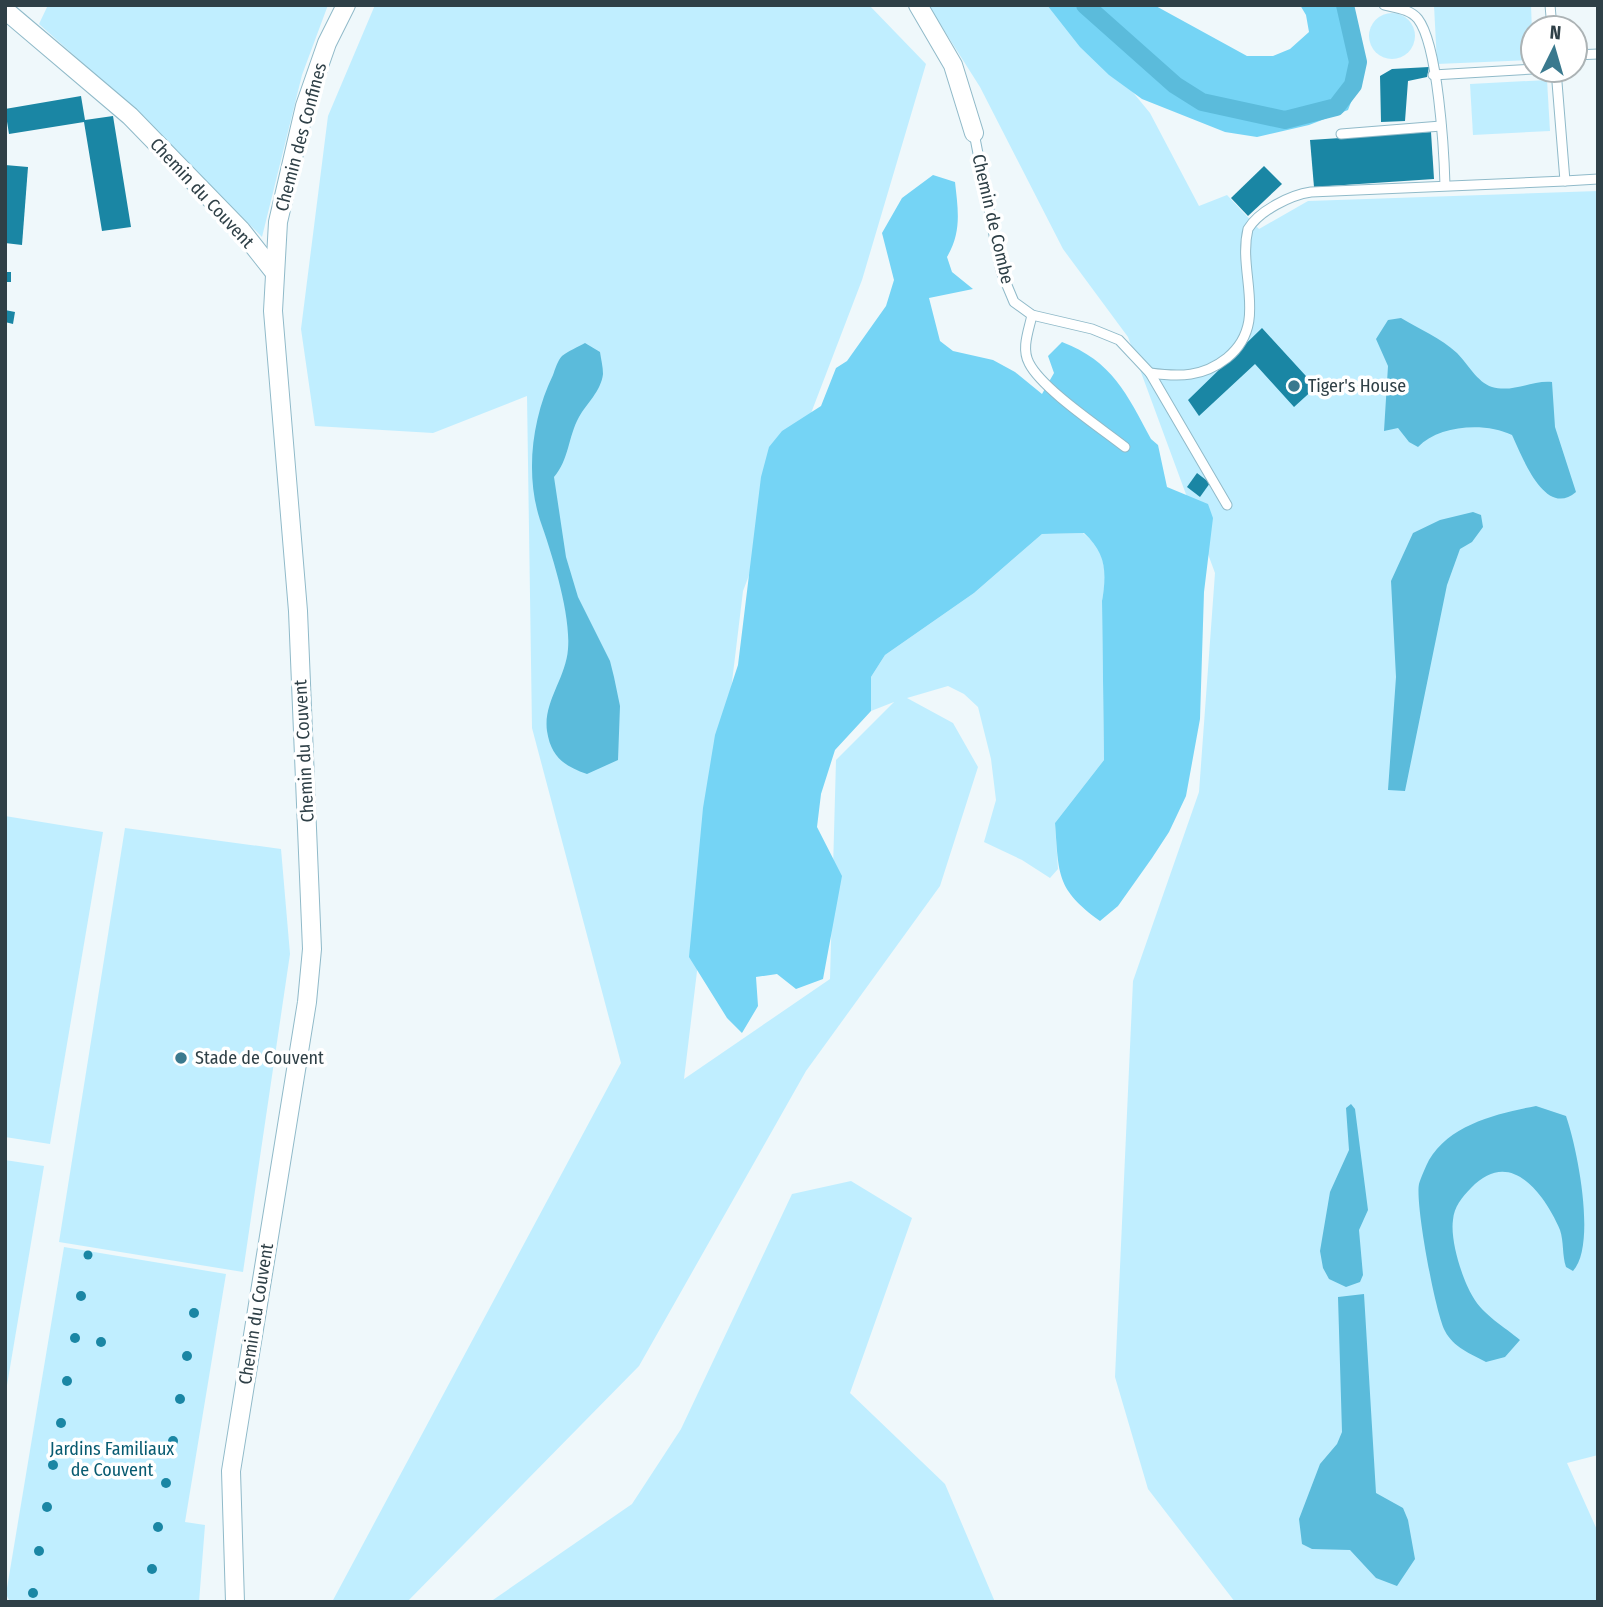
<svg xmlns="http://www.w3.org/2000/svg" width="1603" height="1607" font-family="'Fira Sans Condensed',sans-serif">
<rect width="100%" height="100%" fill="#eff8fb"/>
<g fill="#c0eeff">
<path d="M 48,5 L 328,5 L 302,75 L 262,237 L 125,101 L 39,24 Z"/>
<path d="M 375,5 L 869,5 L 926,64 L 862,280 L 743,591 L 684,1079 L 830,979 L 836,760 L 894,702 L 871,711 L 871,677 L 885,655 L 974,593 L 1042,534 L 1083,533 L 1099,547 L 1106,575 L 1102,601 L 1104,760 L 1055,823 L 1058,869 L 1050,878 L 1022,860 L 984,842 L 996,800 L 991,759 L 978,707 L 964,694 L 948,686 L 907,698 L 953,723 L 978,767 L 940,886 L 806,1071 L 639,1366 L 407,1602 L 332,1602 L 621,1063 L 532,728 L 527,396 L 433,433 L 315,426 L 301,329 L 328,116 Z"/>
<path d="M 928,5 L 1061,5 L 1150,113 L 1199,206 L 1227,195 L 1259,229 L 1308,201 L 1598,191 L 1598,1455 L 1567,1463 L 1598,1532 L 1598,1602 L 1235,1602 L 1148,1489 L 1115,1377 L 1133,981 L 1199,792 L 1215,573 L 1128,337 L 1063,249 L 980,87 Z"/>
<path d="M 1434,5 L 1531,5 L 1533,60 L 1437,64 Z"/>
<circle cx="1392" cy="36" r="23"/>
<path d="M 1547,80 L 1550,131 L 1473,135 L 1470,84 Z"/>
<path d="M 5,816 L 103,832 L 50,1144 L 5,1137 Z"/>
<path d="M 125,828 L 281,849 L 290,954 L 243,1272 L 59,1242 Z"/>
<path d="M 5,1160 L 44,1166 L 5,1397 Z"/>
<path d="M 851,1181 L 912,1218 L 850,1393 L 945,1484 L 995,1602 L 490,1602 L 632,1504 L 681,1429 L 792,1194 Z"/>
<path d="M 64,1247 L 226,1274 L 185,1522 L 205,1525 L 199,1602 L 10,1602 L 6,1594 Z"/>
</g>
<g fill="#75d4f5">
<path d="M 1047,5 L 1154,5 L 1247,56 L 1273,56 L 1290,49 L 1309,32 L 1306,15 L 1300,5 L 1343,5 L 1363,71 L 1348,110 L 1309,125 L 1257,137 L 1225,132 L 1142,99 L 1109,75 L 1080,47 Z"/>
<path d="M 933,175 L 955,182 C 958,210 962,231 947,257 L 952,272 L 973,289 L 929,298 L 940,341 L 953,351 L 993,360 L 1015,372 L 1042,394 L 1054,373 L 1048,356 L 1062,342 C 1112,361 1127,394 1151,439 L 1158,445 L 1167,487 L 1208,504 L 1213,518 L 1204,592 L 1200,719 L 1186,796 L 1169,832 L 1152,858 L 1118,906 L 1100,921 C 1056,889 1059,875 1055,823 L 1104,760 L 1102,601 C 1107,572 1106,553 1084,533 L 1042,534 L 974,593 L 885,655 L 871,677 L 871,711 L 835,750 L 821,794 L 817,827 L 842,876 L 823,979 L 796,989 L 777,974 L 756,977 L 758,1006 L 742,1033 L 727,1018 L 689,957 L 703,808 L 715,735 L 738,665 L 761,477 L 769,447 L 782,431 L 821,406 L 836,368 L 847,361 L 886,306 L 894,280 L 882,233 L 902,198 Z"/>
</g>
<g fill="#5bbbdb">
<path d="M 1401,318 C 1419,329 1441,338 1457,353 C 1468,364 1477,382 1492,387 C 1513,393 1532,380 1552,382 L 1555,427 L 1576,492 C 1545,519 1522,456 1512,435 C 1485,422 1439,425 1418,447 L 1409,442 L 1398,428 L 1384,431 L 1388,366 L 1376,339 L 1388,320 Z"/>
<path d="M 585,343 L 600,352 C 601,359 603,367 603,374 C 601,391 587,403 579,417 C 568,437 569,460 554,477 L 566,557 L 578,597 L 610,661 L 614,677 L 620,706 L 618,760 L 587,774 C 564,766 551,757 547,731 C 543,702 566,678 568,649 C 571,614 552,554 540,520 C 525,474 532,418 553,375 C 555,369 558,360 562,356 C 568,351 578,347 585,343 Z"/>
<path d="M 1473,512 L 1481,515 L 1483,527 L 1472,542 L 1460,549 L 1447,585 L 1405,791 L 1388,790 L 1396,677 L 1391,581 L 1413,533 L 1440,520 Z"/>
<path d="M 1351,1104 L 1355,1109 L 1368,1210 L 1359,1230 L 1363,1275 L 1360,1282 L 1346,1287 L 1329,1279 L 1323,1268 L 1320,1251 L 1330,1192 L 1349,1150 L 1346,1108 Z"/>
<path d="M 1536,1106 L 1566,1116 C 1577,1147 1597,1245 1573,1271 L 1566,1267 C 1562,1255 1564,1242 1560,1230 C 1556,1220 1548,1206 1542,1198 C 1521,1170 1497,1161 1471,1188 C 1462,1197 1454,1207 1453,1220 C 1450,1240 1462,1279 1473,1297 C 1483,1315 1505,1327 1520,1340 L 1505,1357 L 1486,1362 C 1471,1354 1453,1347 1445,1331 C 1435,1312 1415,1203 1419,1184 C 1421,1177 1426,1166 1429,1160 C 1450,1124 1499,1113 1536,1106 Z"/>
<path d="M 1364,1294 L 1376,1493 L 1403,1508 L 1408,1520 L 1415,1559 L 1397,1586 L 1376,1578 L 1350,1550 L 1312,1549 L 1302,1544 L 1299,1519 L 1320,1464 L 1337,1444 L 1342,1432 L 1338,1297 Z"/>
</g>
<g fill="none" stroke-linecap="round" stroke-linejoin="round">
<path stroke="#5bbbdb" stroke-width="18" d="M 1085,5 L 1175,85 L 1202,102 L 1285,120 L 1336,107 L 1353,85 L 1358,62 L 1345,5"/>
</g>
<g fill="#1a86a4">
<path d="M 1429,67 L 1427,77 L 1408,81 L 1405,121 L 1381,122 L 1380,76 L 1392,69 Z"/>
<path d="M 81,96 L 85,120 L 113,116 L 131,227 L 102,231 L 84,122 L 9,134 L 5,109 Z"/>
<path d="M 1431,132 L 1434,179 L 1314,187 L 1310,140 Z"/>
<path d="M 5,165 L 28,167 L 22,245 L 5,243 Z"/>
<path d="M 1264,166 L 1282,184 L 1248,216 L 1231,198 Z"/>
<rect x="5" y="272" width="6" height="10"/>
<path d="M 5,310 L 15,312 L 13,324 L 5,322 Z"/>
<path d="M 1262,328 L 1316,387 L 1294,407 L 1255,364 L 1199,416 L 1188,400 Z"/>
<path d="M 1197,473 L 1210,483 L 1200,497 L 1187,487 Z"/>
<circle cx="88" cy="1255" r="4.5"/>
<circle cx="81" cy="1296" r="5"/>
<circle cx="194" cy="1313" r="5"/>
<circle cx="75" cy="1338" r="5"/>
<circle cx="101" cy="1342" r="5"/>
<circle cx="187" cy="1356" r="5"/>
<circle cx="67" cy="1381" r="5"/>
<circle cx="180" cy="1399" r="5"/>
<circle cx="61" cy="1423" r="5"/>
<circle cx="173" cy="1441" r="5"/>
<circle cx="53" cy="1465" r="5"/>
<circle cx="166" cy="1483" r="5"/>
<circle cx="47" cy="1507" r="5"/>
<circle cx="158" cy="1527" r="5"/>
<circle cx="39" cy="1551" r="5"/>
<circle cx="152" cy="1569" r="5"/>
<circle cx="33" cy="1593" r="5"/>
</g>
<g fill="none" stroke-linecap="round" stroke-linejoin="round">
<g stroke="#90bac9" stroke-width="11">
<g id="lane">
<path d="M 1384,5 C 1396,8 1410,9 1418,19 C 1438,45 1444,150 1445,185"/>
<path d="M 1550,5 L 1552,28"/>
<path d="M 1575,55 L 1598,54"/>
<path d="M 1433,75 L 1533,69"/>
<path d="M 974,133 L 1001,271 L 1014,302 L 1032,315 L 1092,329 L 1119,340 L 1150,373 L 1227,505"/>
<path d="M 1341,134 L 1441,126"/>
<path d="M 1565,181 L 1598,179"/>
<path d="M 1032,315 C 1029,330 1021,348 1029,363 C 1042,389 1101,428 1125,447"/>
<path d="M 1150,373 C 1180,377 1203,377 1227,358 C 1270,323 1237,274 1248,229 C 1259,211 1290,195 1311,192 L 1565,181 L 1556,70"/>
</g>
</g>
<g stroke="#90bac9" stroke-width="20">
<g id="street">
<path d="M 918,5 L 953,65 L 974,133"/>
<path d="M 5,10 L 130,116 L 241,230 L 275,273"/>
<path d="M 235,1602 L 231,1471 L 307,1002 L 312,949 L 298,611 L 273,311 L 278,222 L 305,106 L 327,43 L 346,5"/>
</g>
</g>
<use href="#lane" stroke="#fff" stroke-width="9"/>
<use href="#street" stroke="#fff" stroke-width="18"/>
</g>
<g fill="#3a798e" stroke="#fff" stroke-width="2.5">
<circle cx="1294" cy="386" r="7"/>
<circle cx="181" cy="1058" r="7"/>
</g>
<g text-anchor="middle" stroke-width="7" stroke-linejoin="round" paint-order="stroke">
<g font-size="18" fill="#2f4047" stroke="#fff">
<text transform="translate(301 137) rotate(-75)" y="6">Chemin des Confines</text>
<text transform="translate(202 193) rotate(47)" y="6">Chemin du Couvent</text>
<text transform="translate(993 219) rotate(77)" y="6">Chemin de Combe</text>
<text transform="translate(304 751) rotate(-93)" y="6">Chemin du Couvent</text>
<text transform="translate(256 1314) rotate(-81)" y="6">Chemin du Couvent</text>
</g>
<g font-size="18" fill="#2f4047" stroke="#fff" text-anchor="start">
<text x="1308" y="392">Tiger's House</text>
<text x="195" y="1064">Stade de Couvent</text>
</g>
<g font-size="18" fill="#085b71" stroke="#fff">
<text x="112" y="1455">Jardins Familiaux<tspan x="112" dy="21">de Couvent</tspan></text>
</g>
</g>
<rect width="1603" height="1607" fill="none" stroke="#2f4047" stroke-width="14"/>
<g transform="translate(1554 49) rotate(5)"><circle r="33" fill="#ffffff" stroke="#acb3b5" stroke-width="2"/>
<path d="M0-5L12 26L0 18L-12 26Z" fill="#3a798e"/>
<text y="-10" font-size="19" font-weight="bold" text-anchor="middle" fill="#2f4047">N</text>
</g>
</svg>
